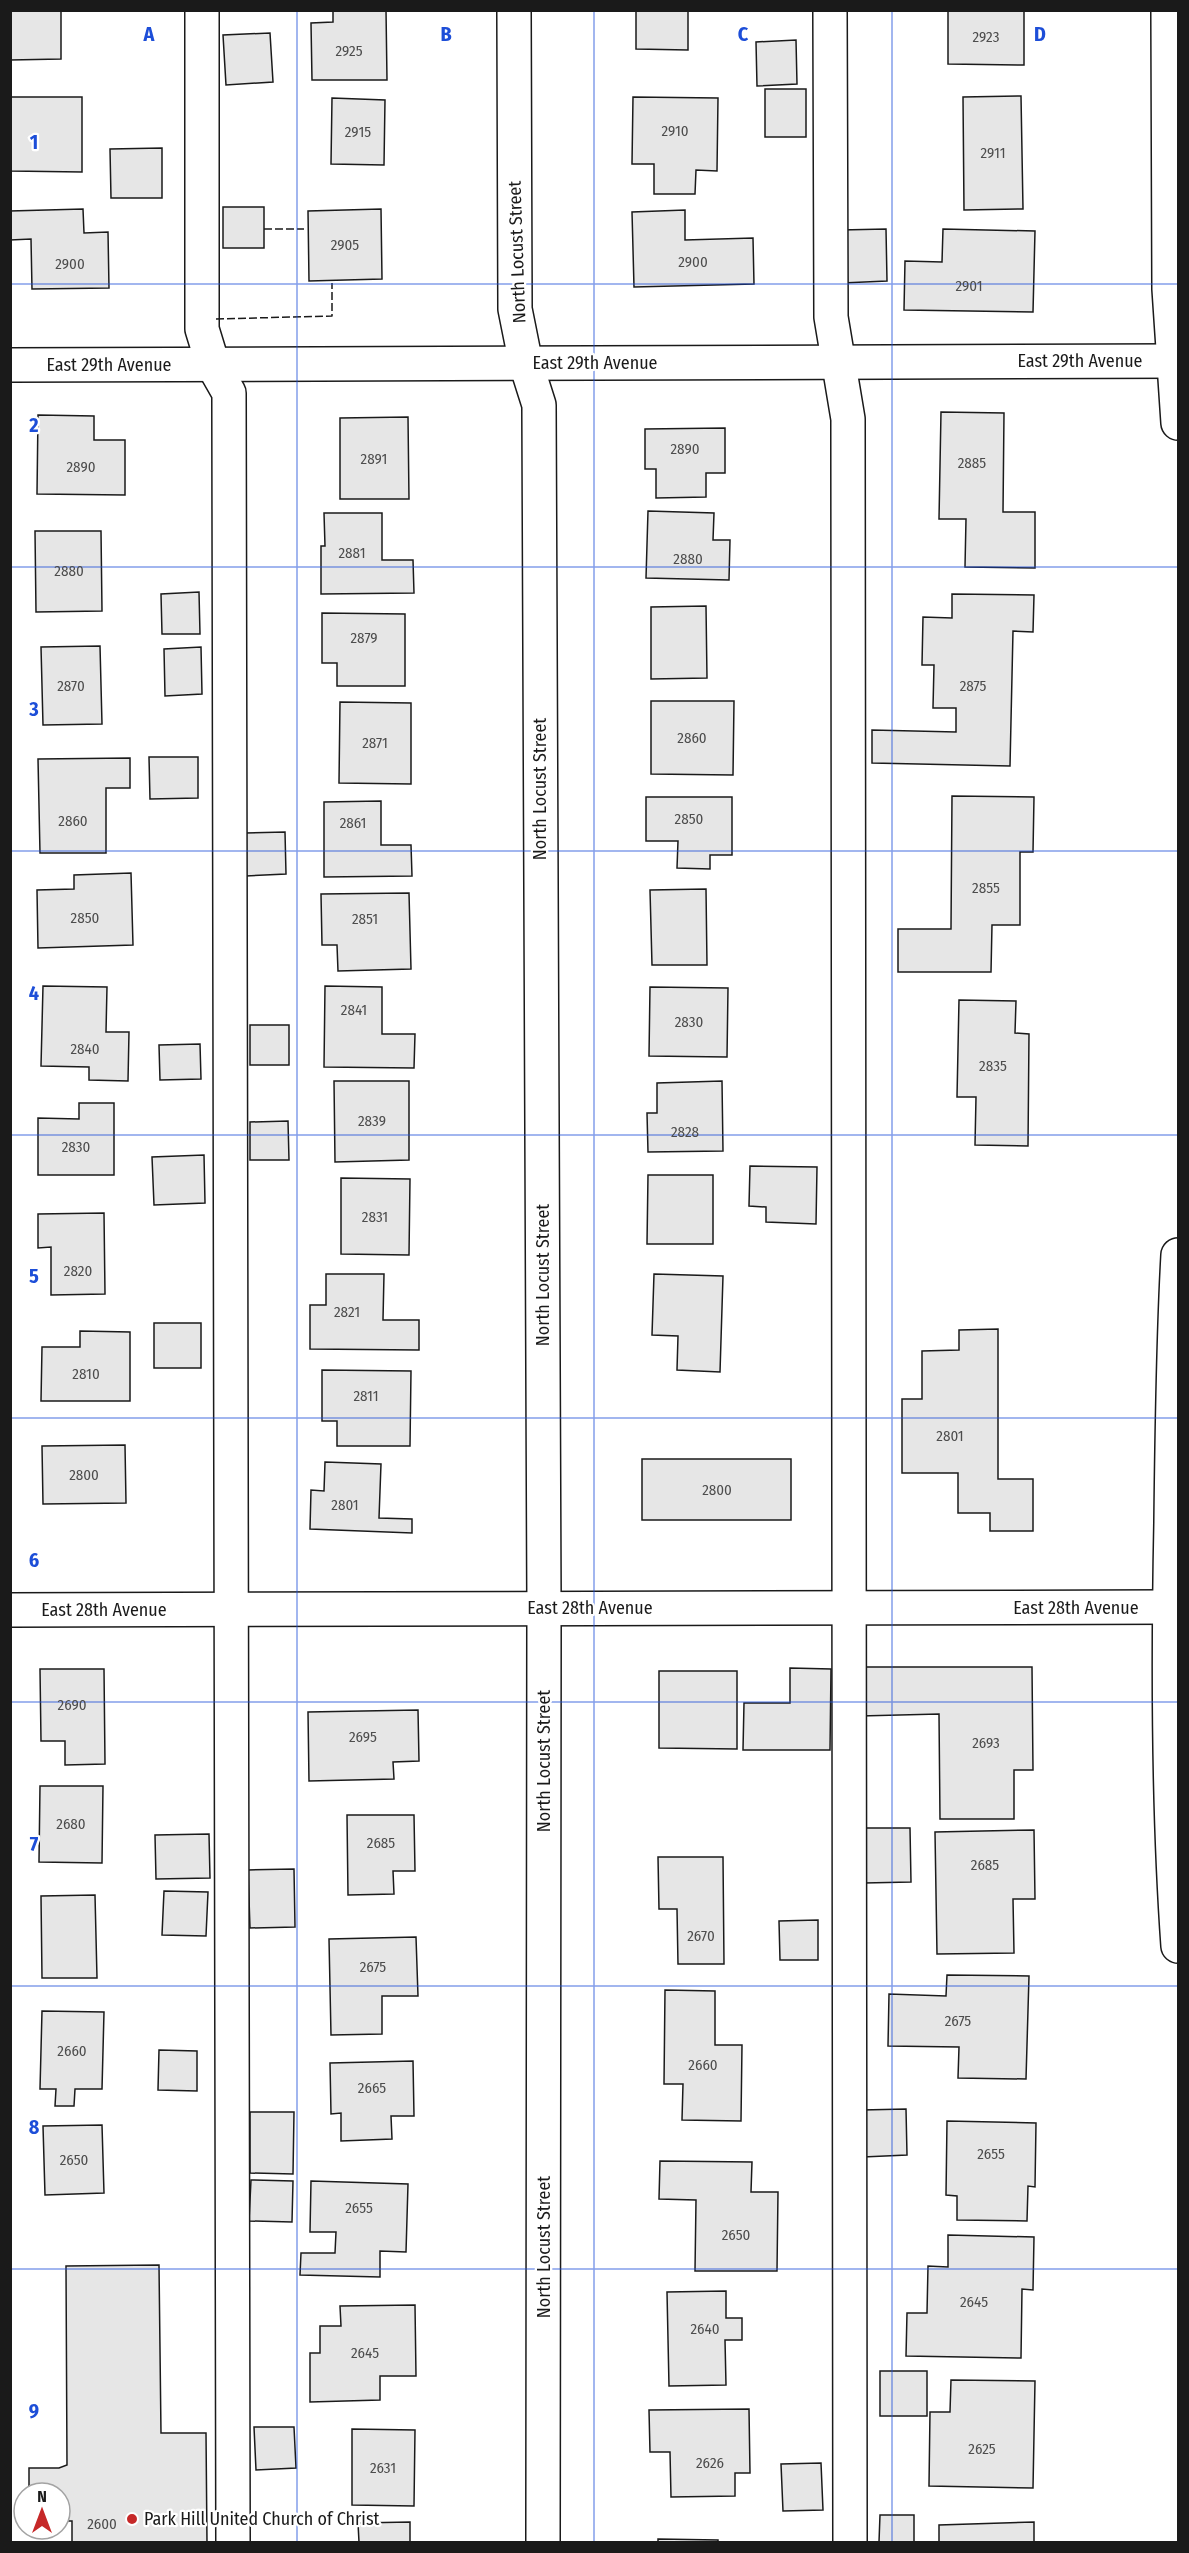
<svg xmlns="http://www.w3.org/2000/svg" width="1189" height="2553" font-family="'Fira Sans Condensed',sans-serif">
<rect width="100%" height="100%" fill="#fff"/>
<g fill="#e6e6e6" stroke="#1a1a1a" stroke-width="1.5">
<path d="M 10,10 L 61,10 L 61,59 L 10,60 Z"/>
<path d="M 333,10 L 386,10 L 387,80 L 312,80 L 311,23 L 333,22 Z"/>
<path d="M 636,10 L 688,10 L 688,50 L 636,49 Z"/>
<path d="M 948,10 L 1024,10 L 1024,65 L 948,64 Z"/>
<path d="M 270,33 L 273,82 L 226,85 L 223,35 Z"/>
<path d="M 796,40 L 797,84 L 757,86 L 756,42 Z"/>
<rect x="765" y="89" width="41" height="48"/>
<path d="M 1021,96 L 1023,209 L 964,210 L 963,97 Z"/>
<path d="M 10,97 L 82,97 L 82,172 L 10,171 Z"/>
<path d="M 633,97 L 718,98 L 717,171 L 696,170 L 695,194 L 654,194 L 654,164 L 632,164 Z"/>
<path d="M 332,98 L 385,100 L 384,165 L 331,164 Z"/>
<path d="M 162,148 L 162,198 L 111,198 L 110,149 Z"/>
<rect x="223" y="207" width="41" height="41"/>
<path d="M 83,209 L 84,233 L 108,232 L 109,288 L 32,289 L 31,239 L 10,240 L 10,211 Z"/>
<path d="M 381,209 L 382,279 L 309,281 L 308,211 Z"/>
<path d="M 685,210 L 685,240 L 753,238 L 754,284 L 634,287 L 632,212 Z"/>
<path d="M 886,229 L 887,281 L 842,283 L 841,230 Z"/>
<path d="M 943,229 L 1035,231 L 1033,312 L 904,310 L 905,261 L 942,262 Z"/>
<path d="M 941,412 L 1004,413 L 1003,512 L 1035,512 L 1035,568 L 965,567 L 966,519 L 939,519 Z"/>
<path d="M 38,415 L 94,416 L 94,440 L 125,440 L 125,495 L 37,494 Z"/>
<path d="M 408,417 L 409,499 L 340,499 L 340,418 Z"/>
<path d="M 725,428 L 725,473 L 706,473 L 706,497 L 656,498 L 656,469 L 645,469 L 645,429 Z"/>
<path d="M 648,511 L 714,513 L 713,540 L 730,540 L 729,580 L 646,578 Z"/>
<path d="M 324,513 L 382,513 L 382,560 L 413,560 L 414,593 L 321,594 L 321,546 L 325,546 Z"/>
<path d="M 35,531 L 101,531 L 102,611 L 36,612 Z"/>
<path d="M 199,592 L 200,634 L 162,634 L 161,594 Z"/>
<path d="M 952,594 L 1034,595 L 1033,632 L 1013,631 L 1010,766 L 872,763 L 872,730 L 956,732 L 956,708 L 933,708 L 934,665 L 922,665 L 923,617 L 952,618 Z"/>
<path d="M 706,606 L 707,678 L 651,679 L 651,607 Z"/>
<path d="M 322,613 L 405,614 L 405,686 L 337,686 L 337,663 L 322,663 Z"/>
<path d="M 100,646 L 102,724 L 43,725 L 41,647 Z"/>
<path d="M 201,647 L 202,694 L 165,696 L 164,649 Z"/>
<path d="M 651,701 L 734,701 L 733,775 L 651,774 Z"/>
<path d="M 340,702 L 411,703 L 411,784 L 339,783 Z"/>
<path d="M 149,757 L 198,757 L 198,798 L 150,799 Z"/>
<path d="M 130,758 L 130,788 L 106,788 L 106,853 L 40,853 L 38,759 Z"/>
<path d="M 952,796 L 1034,797 L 1033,852 L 1020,852 L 1020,925 L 992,925 L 991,972 L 898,972 L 898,929 L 951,929 Z"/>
<path d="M 646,797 L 732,797 L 732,855 L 710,855 L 710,869 L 677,868 L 678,841 L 646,841 Z"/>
<path d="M 381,801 L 381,845 L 411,845 L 412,876 L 324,877 L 324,802 Z"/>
<path d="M 285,832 L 286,874 L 246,876 L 245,833 Z"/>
<path d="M 131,873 L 133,945 L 38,948 L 37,890 L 74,889 L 74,875 Z"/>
<path d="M 706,889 L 707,965 L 652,965 L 650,890 Z"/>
<path d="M 409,893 L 411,969 L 338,971 L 337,945 L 322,945 L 321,894 Z"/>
<path d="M 43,986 L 107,987 L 106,1032 L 129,1032 L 128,1081 L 89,1080 L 89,1067 L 41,1066 Z"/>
<path d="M 325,986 L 382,987 L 382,1034 L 415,1034 L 414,1068 L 324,1067 Z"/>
<path d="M 650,987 L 728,988 L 727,1057 L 649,1056 Z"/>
<path d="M 959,1000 L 1016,1001 L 1015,1033 L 1029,1034 L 1028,1146 L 975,1145 L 976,1097 L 957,1097 Z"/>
<rect x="250" y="1025" width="39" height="40"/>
<path d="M 200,1044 L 201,1079 L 160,1080 L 159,1045 Z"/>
<path d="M 334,1081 L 409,1081 L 409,1160 L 335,1162 Z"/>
<path d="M 722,1081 L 723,1151 L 648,1152 L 647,1113 L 657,1113 L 657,1083 Z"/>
<path d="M 79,1103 L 114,1103 L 114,1175 L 38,1175 L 38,1118 L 79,1119 Z"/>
<path d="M 288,1121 L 289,1160 L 250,1160 L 250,1122 Z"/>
<path d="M 204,1155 L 205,1203 L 154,1205 L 152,1157 Z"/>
<path d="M 750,1166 L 817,1167 L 816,1224 L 766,1222 L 766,1207 L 749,1206 Z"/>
<path d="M 648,1175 L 713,1175 L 713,1244 L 647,1244 Z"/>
<path d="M 341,1178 L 410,1179 L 409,1255 L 341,1254 Z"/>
<path d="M 104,1213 L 105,1294 L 51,1295 L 51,1247 L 38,1248 L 38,1214 Z"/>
<path d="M 326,1274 L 384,1274 L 383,1320 L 419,1320 L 419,1350 L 310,1349 L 310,1305 L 326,1305 Z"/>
<path d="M 654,1274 L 723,1276 L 720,1372 L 677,1370 L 678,1336 L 652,1335 Z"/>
<rect x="154" y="1323" width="47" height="45"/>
<path d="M 998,1329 L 998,1479 L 1033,1479 L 1033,1531 L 990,1531 L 990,1513 L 958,1513 L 958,1473 L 902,1473 L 902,1399 L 922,1399 L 922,1351 L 959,1350 L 959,1330 Z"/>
<path d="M 80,1331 L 130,1332 L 130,1401 L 41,1401 L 42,1347 L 80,1347 Z"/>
<path d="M 322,1370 L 411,1371 L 410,1446 L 337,1446 L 337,1421 L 322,1421 Z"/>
<path d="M 125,1445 L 126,1503 L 43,1504 L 42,1446 Z"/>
<rect x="642" y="1459" width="149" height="61"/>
<path d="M 325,1462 L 381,1464 L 379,1518 L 412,1519 L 412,1533 L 310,1529 L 311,1490 L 324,1491 Z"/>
<path d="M 860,1667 L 1032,1667 L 1033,1770 L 1014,1770 L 1014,1819 L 940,1819 L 939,1714 L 860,1716 Z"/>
<path d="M 790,1668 L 831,1669 L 830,1750 L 743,1750 L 744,1703 L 790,1703 Z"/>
<path d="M 40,1669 L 104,1669 L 105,1764 L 65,1765 L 65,1741 L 41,1741 Z"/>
<path d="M 659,1671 L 737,1671 L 737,1749 L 659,1748 Z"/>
<path d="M 418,1710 L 419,1761 L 393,1762 L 394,1779 L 309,1781 L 308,1712 Z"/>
<path d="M 40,1786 L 103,1786 L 102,1863 L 39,1862 Z"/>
<path d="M 347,1815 L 414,1815 L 415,1871 L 393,1871 L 394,1894 L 348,1895 Z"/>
<path d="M 862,1828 L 910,1828 L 911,1882 L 864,1883 Z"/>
<path d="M 1034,1830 L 1035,1899 L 1013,1899 L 1014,1953 L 937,1954 L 935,1832 Z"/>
<path d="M 209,1834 L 210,1878 L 156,1879 L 155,1835 Z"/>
<path d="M 658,1857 L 723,1857 L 724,1964 L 678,1964 L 677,1909 L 659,1909 Z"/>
<path d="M 294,1869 L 295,1927 L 250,1928 L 248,1870 Z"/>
<path d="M 164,1891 L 208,1892 L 206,1936 L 162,1935 Z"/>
<path d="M 95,1895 L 97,1978 L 42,1978 L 41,1896 Z"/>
<path d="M 818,1920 L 818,1960 L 780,1960 L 779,1921 Z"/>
<path d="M 416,1937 L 418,1996 L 382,1996 L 382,2034 L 331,2035 L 329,1939 Z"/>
<path d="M 947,1975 L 1029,1976 L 1026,2079 L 958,2078 L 959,2047 L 888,2046 L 889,1994 L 946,1996 Z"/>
<path d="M 665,1990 L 715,1991 L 715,2045 L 742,2045 L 741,2121 L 682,2120 L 683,2084 L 664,2084 Z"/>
<path d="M 42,2011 L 104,2012 L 102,2089 L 75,2089 L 74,2106 L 55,2106 L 56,2089 L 40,2089 Z"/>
<path d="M 159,2050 L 197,2051 L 197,2091 L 158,2090 Z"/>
<path d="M 413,2061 L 414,2116 L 391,2116 L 392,2139 L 341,2141 L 341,2113 L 331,2114 L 330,2063 Z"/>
<path d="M 906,2109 L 907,2155 L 863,2157 L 862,2110 Z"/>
<path d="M 250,2112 L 294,2112 L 293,2174 L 250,2173 Z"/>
<path d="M 947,2121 L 1036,2123 L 1035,2187 L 1028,2186 L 1027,2221 L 957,2220 L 957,2196 L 946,2195 Z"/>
<path d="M 102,2125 L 104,2193 L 45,2195 L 43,2126 Z"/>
<path d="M 660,2161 L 752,2162 L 751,2192 L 778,2192 L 777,2271 L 695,2271 L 696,2200 L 659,2199 Z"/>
<path d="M 251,2180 L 293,2181 L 292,2222 L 249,2221 Z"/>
<path d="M 311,2181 L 408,2184 L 406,2252 L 380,2251 L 380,2277 L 300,2275 L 301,2253 L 335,2253 L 336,2232 L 310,2232 Z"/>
<path d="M 948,2235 L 1034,2237 L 1033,2290 L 1022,2289 L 1021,2358 L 906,2356 L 907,2313 L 927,2313 L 928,2266 L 948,2267 Z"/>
<path d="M 159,2265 L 161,2433 L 206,2433 L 207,2542 L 72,2542 L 72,2521 L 60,2521 L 60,2493 L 29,2493 L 29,2468 L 59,2468 L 67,2465 L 66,2266 Z"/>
<path d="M 726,2291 L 726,2318 L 742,2318 L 742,2340 L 725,2340 L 726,2385 L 669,2386 L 667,2292 Z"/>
<path d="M 415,2305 L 416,2376 L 380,2376 L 380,2400 L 310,2402 L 310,2353 L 320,2353 L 320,2326 L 341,2326 L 340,2306 Z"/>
<rect x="880" y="2371" width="47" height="45"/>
<path d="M 951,2380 L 1035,2381 L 1033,2488 L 929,2486 L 930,2412 L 950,2412 Z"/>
<path d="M 749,2409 L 750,2473 L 735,2473 L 735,2496 L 671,2497 L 670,2452 L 650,2452 L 649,2410 Z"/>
<path d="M 254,2427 L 294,2427 L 296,2468 L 256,2470 Z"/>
<path d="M 352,2429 L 415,2430 L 414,2506 L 352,2505 Z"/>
<path d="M 821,2463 L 823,2510 L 783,2511 L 781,2464 Z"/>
<path d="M 880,2515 L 914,2515 L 914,2542 L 879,2542 Z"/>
<path d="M 410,2522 L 410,2542 L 359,2542 L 358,2523 Z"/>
<path d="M 1034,2522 L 1034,2542 L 939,2542 L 939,2525 Z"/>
<path d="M 658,2539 L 718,2540 L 718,2542 L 658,2542 Z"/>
</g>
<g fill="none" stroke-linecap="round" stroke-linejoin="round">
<g stroke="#1a1a1a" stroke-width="36">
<g id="minor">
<path d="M 202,10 L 202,329 L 213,365 L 229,393 L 233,2542"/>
<path d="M 514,10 L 515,309 L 526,364 L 539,405 L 544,1607 L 543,2542"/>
<path d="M 830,10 L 831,317 L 848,419 L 850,2542"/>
<path d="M 10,365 L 1178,361"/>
<path d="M 10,1610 L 1169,1607"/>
</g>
</g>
<g stroke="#1a1a1a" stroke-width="36">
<g id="major">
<path d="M 1168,10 L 1169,289 L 1178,423"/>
<path d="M 1178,1255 C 1173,1344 1172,1434 1171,1523 C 1168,1664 1168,1805 1178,1946"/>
</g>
</g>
<use href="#minor" stroke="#fff" stroke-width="33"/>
<use href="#major" stroke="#fff" stroke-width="33"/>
<g stroke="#1a1a1a" stroke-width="1.5" stroke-dasharray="8 3" stroke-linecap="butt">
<path d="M 264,229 L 304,229"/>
<path d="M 216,319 L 332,316 L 332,283"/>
</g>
</g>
<path fill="none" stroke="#1d4ed8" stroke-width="1.5" stroke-opacity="0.55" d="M 297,10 L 297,2542M 594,10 L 594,2542M 892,10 L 892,2542M 10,284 L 1178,284M 10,567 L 1178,567M 10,851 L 1178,851M 10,1135 L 1178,1135M 10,1418 L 1178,1418M 10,1702 L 1178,1702M 10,1986 L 1178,1986M 10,2269 L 1178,2269"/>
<circle fill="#c62828" stroke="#fff" stroke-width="2" cx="132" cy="2519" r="6"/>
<g text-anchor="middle" stroke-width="4.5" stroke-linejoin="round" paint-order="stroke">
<g font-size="15" fill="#4d4d4d">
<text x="986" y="42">2923</text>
<text x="349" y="56">2925</text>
<text x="675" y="136">2910</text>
<text x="358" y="137">2915</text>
<text x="993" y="158">2911</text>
<text x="345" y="250">2905</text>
<text x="693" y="267">2900</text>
<text x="70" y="269">2900</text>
<text x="969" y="291">2901</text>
<text x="685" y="454">2890</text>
<text x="374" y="464">2891</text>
<text x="972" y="468">2885</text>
<text x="81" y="472">2890</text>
<text x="352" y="558">2881</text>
<text x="688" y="564">2880</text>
<text x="69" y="576">2880</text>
<text x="364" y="643">2879</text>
<text x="71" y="691">2870</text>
<text x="973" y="691">2875</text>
<text x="692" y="743">2860</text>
<text x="375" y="748">2871</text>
<text x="689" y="824">2850</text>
<text x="73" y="826">2860</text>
<text x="353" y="828">2861</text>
<text x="986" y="893">2855</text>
<text x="85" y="923">2850</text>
<text x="365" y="924">2851</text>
<text x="354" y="1015">2841</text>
<text x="689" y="1027">2830</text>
<text x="85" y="1054">2840</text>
<text x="993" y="1071">2835</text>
<text x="372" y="1126">2839</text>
<text x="685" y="1137">2828</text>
<text x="76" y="1152">2830</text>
<text x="375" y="1222">2831</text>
<text x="78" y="1276">2820</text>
<text x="347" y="1317">2821</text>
<text x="86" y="1379">2810</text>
<text x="366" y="1401">2811</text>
<text x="950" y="1441">2801</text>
<text x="84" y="1480">2800</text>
<text x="717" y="1495">2800</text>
<text x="345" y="1510">2801</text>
<text x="72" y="1710">2690</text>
<text x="363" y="1742">2695</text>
<text x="986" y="1748">2693</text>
<text x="71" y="1829">2680</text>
<text x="381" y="1848">2685</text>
<text x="985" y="1870">2685</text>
<text x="701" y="1941">2670</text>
<text x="373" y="1972">2675</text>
<text x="958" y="2026">2675</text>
<text x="72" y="2056">2660</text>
<text x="703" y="2070">2660</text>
<text x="372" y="2093">2665</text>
<text x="991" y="2159">2655</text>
<text x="74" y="2165">2650</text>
<text x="359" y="2213">2655</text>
<text x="736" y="2240">2650</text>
<text x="974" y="2307">2645</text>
<text x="705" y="2334">2640</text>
<text x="365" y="2358">2645</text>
<text x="982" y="2454">2625</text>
<text x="710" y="2468">2626</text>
<text x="383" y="2473">2631</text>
<text x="102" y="2529">2600</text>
</g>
<g font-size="18" fill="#1a1a1a" stroke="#fff">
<text transform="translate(517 252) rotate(-92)" y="6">North Locust Street</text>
<text x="1080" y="367">East 29th Avenue</text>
<text x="595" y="369">East 29th Avenue</text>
<text x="109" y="371">East 29th Avenue</text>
<text transform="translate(540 789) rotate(-90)" y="6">North Locust Street</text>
<text transform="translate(543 1275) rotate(-90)" y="6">North Locust Street</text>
<text x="590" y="1614">East 28th Avenue</text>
<text x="1076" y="1614">East 28th Avenue</text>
<text x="104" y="1616">East 28th Avenue</text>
<text transform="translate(544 1761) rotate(-90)" y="6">North Locust Street</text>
<text transform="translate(544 2247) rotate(-90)" y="6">North Locust Street</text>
</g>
<g font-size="18" fill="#1a1a1a" stroke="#fff" text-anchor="start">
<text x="144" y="2525">Park Hill United Church of Christ</text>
</g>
</g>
<g font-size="20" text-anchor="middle" font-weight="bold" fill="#1d4ed8" stroke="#fff" stroke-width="4.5" stroke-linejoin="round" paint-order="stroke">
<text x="149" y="41">A</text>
<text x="446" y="41">B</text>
<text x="743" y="41">C</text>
<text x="1040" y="41">D</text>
<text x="34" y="149">1</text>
<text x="34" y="432">2</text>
<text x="34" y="716">3</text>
<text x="34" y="1000">4</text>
<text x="34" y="1283">5</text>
<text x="34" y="1567">6</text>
<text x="34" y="1851">7</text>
<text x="34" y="2134">8</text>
<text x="34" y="2418">9</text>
</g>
<rect width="1189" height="2553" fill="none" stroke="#1a1a1a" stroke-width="24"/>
<g transform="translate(42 2511)"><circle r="28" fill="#ffffff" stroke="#a3a3a3" stroke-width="1.5"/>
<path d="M0-4.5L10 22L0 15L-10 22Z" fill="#c62828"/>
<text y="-9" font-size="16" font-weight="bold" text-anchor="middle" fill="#1a1a1a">N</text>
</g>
</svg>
